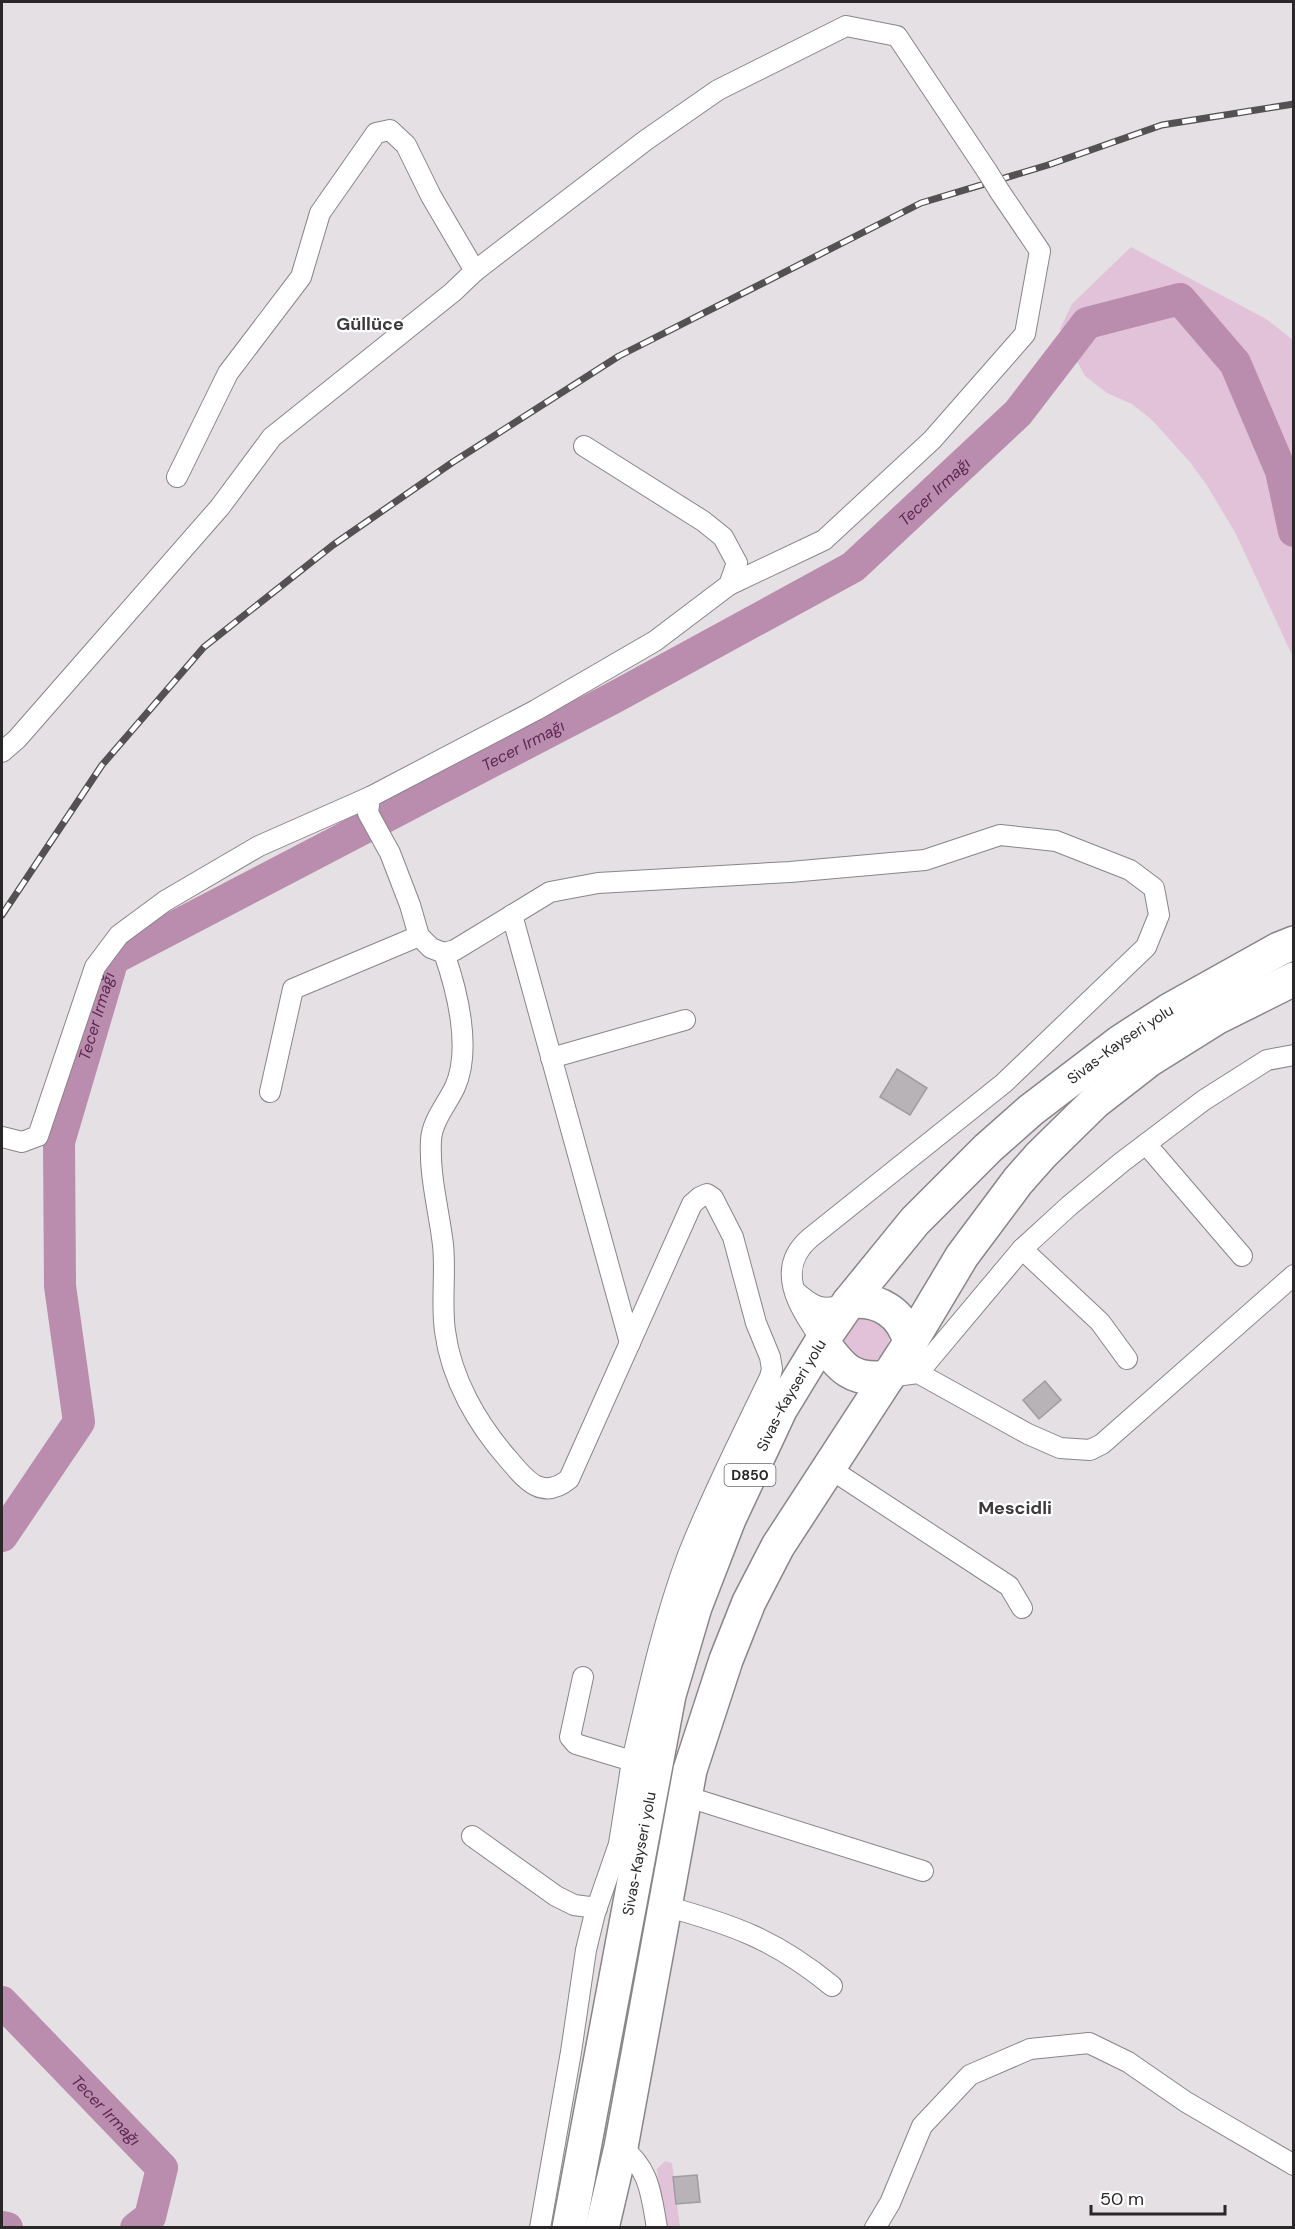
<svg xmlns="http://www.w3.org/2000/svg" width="1295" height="2229" font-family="'DM Sans',sans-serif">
<rect width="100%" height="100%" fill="#e5e0e3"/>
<g fill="#e1c2d8">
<path d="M 1131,247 L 1266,319 L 1293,340 L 1293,657 L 1236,534 L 1206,484 L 1190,462 L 1152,420 L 1132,404 L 1107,393 L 1085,376 L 1060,329 L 1072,304 Z"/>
<path d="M 872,1317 C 888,1328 895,1337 883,1356 L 869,1364 L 860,1363 L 842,1342 L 843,1334 L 857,1318 Z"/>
<path d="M 665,2161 L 672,2163 L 680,2227 L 664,2227 L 657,2169 Z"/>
</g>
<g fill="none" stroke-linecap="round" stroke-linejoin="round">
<g stroke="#ba8cad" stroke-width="32">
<path id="s1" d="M 2,1536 L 79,1422 L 60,1286 L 59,1142 L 113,959 L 615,697 L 853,567 L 1018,413 L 1087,323 L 1180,299 L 1235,363 L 1281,471 L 1294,531"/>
<path id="s2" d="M 2,2002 L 162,2168 L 150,2217 L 136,2228"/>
<path d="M 2,2227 L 7,2228"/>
</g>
</g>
<g fill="#b7b3b6" stroke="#a09c9f" stroke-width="1.5">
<path d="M 897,1069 L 927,1088 L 910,1115 L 880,1097 Z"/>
<path d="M 1045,1381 L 1061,1400 L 1039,1419 L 1023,1400 Z"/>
<path d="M 697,2175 L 700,2202 L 676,2204 L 673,2177 Z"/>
</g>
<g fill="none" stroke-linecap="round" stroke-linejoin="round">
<g stroke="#898588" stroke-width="22">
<g id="street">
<path d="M 584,446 L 703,521 L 723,537 L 737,563 L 729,585 L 655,641 L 536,710 L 370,797 L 368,813 L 390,853 L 410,905 L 419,936 L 431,948 L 444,953 L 455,950 L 550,892 L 598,883 L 790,872 L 925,860 L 1000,835 L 1056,841 L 1130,870 L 1154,888 L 1159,915 L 1146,947 L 1004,1083 L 810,1238 C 773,1270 800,1308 822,1341"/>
<path d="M 177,477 L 228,373 L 301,277 L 320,213 L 376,133 L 390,130 L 406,145 L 431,196 L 475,271"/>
<path d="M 729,585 L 824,540 L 932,440 L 1025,334 L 1040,251 L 1000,192"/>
<path d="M 2,752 L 17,739 L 220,507 L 272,437 L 453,292 L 475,271 L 646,140 L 718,90 L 846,26 L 897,36 L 987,171"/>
<path d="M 512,915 L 630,1343"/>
<path d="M 444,953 C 457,990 472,1049 455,1087 C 447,1104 432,1121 431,1140 C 429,1176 439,1210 443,1245 C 446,1273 441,1303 445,1331 C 451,1379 478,1425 509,1460 C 526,1480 542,1501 569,1479 L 692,1204 L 700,1197 L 707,1194 L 713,1198 L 733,1237 L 756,1323 L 770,1357 L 772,1369 L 770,1377 C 742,1436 712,1494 688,1555 C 663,1622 648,1692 632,1761 L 576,1744 L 570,1737 L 583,1677"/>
<path d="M 551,1058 L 685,1020"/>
<path d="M 270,1092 L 293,989 L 419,936"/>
<path d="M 2,1137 L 22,1142 L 38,1136 L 95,967 L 119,935 L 165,901 L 259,846 L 370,797"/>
<path d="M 1146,1144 L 1242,1256"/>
<path d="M 795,1291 C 814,1308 824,1313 848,1302"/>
<path d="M 1127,1359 L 1100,1322 L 1022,1249 L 1069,1206 L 1122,1162 L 1204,1100 L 1267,1060 L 1294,1055"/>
<path d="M 918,1373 L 1022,1249"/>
<path d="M 888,1377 L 918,1373 L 1028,1434 L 1060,1448 L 1090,1450 L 1102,1444 L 1294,1275"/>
<path d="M 829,1468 L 1009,1586 L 1022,1608"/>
<path d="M 685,1796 L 923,1871"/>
<path d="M 472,1836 L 556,1896 L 574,1905 L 597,1908"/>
<path d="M 665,1906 C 734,1925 776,1940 832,1986"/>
<path d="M 621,2147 C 650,2169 651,2194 657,2228"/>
<path d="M 540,2228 L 571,2052 L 586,1950 L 595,1913 L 619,1844 L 632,1761 L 643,1764"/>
<path d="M 875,2228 L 890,2203 L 922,2126 L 970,2075 L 1030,2049 L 1089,2043 L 1128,2062 L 1186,2102 L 1294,2165"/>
</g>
</g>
<g stroke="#898588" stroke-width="36">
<g id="highway">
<path d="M 849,1302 C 879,1298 903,1313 910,1343"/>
<path d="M 822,1341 C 841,1368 852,1382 888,1377"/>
<path id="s3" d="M 569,2228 L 669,1695 L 695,1607 L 729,1519 L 780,1410 L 822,1341 L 849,1302 L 915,1221 L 988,1148 L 1031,1110 L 1120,1042 L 1168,1011 L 1279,949 L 1294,943"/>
<path d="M 602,2228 L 621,2147 L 690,1770 L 726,1660 L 749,1602 L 778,1546 L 910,1343 L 962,1256 L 1018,1181 L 1041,1155 L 1095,1102 L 1149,1060 L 1216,1018 L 1294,979"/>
</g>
</g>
<use href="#street" stroke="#fff" stroke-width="20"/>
<use href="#highway" stroke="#fff" stroke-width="33"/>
<g stroke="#545153" stroke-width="7">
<path id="rail" d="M 2,915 L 102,765 L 204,647 L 333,545 L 453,462 L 619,356 L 921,203 L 1048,165 L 1162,125 L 1294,104"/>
</g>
<use href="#rail" stroke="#fff" stroke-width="4.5" stroke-dasharray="14" stroke-linecap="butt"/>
<g stroke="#898588" stroke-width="22" stroke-linecap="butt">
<path id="street-bridge" d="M 987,171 L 1000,192"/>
</g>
<use href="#street-bridge" stroke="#fff" stroke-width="20"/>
</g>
<g text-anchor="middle" stroke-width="4.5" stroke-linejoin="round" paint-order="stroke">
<rect fill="#fff" stroke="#696868" stroke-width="1.5" x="724.5" y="1464" width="51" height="22" rx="4.5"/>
<g font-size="14" font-weight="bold" fill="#292728">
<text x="750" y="1480">D850</text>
</g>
<g font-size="15" fill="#292728" stroke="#fff">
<text dy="5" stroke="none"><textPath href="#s3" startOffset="1353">Sivas-Kayseri yolu</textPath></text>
<text dy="5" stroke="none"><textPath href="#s3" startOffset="867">Sivas-Kayseri yolu</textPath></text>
<text dy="5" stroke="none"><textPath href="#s3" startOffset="381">Sivas-Kayseri yolu</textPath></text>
</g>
<g font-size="16" font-style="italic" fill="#5e2652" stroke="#fff">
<text dy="6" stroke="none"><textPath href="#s1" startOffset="1558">Tecer Irmağı</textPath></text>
<text dy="6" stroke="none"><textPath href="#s1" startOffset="1072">Tecer Irmağı</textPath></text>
<text dy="6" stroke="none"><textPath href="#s1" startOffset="550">Tecer Irmağı</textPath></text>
<text dy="6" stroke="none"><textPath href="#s2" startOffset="150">Tecer Irmağı</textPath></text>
</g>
<g font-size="18" font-weight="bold" fill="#3d3a3c" stroke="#fff">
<text x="370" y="330">Güllüce</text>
<text x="1015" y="1514">Mescidli</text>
</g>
</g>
<rect width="1295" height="2229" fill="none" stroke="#292728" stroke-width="6"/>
<path d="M1091 2205v9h134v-9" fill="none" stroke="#292728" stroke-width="3"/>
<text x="1100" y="2205" font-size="18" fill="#292728" stroke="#ffffff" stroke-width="4.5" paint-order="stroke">50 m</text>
</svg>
